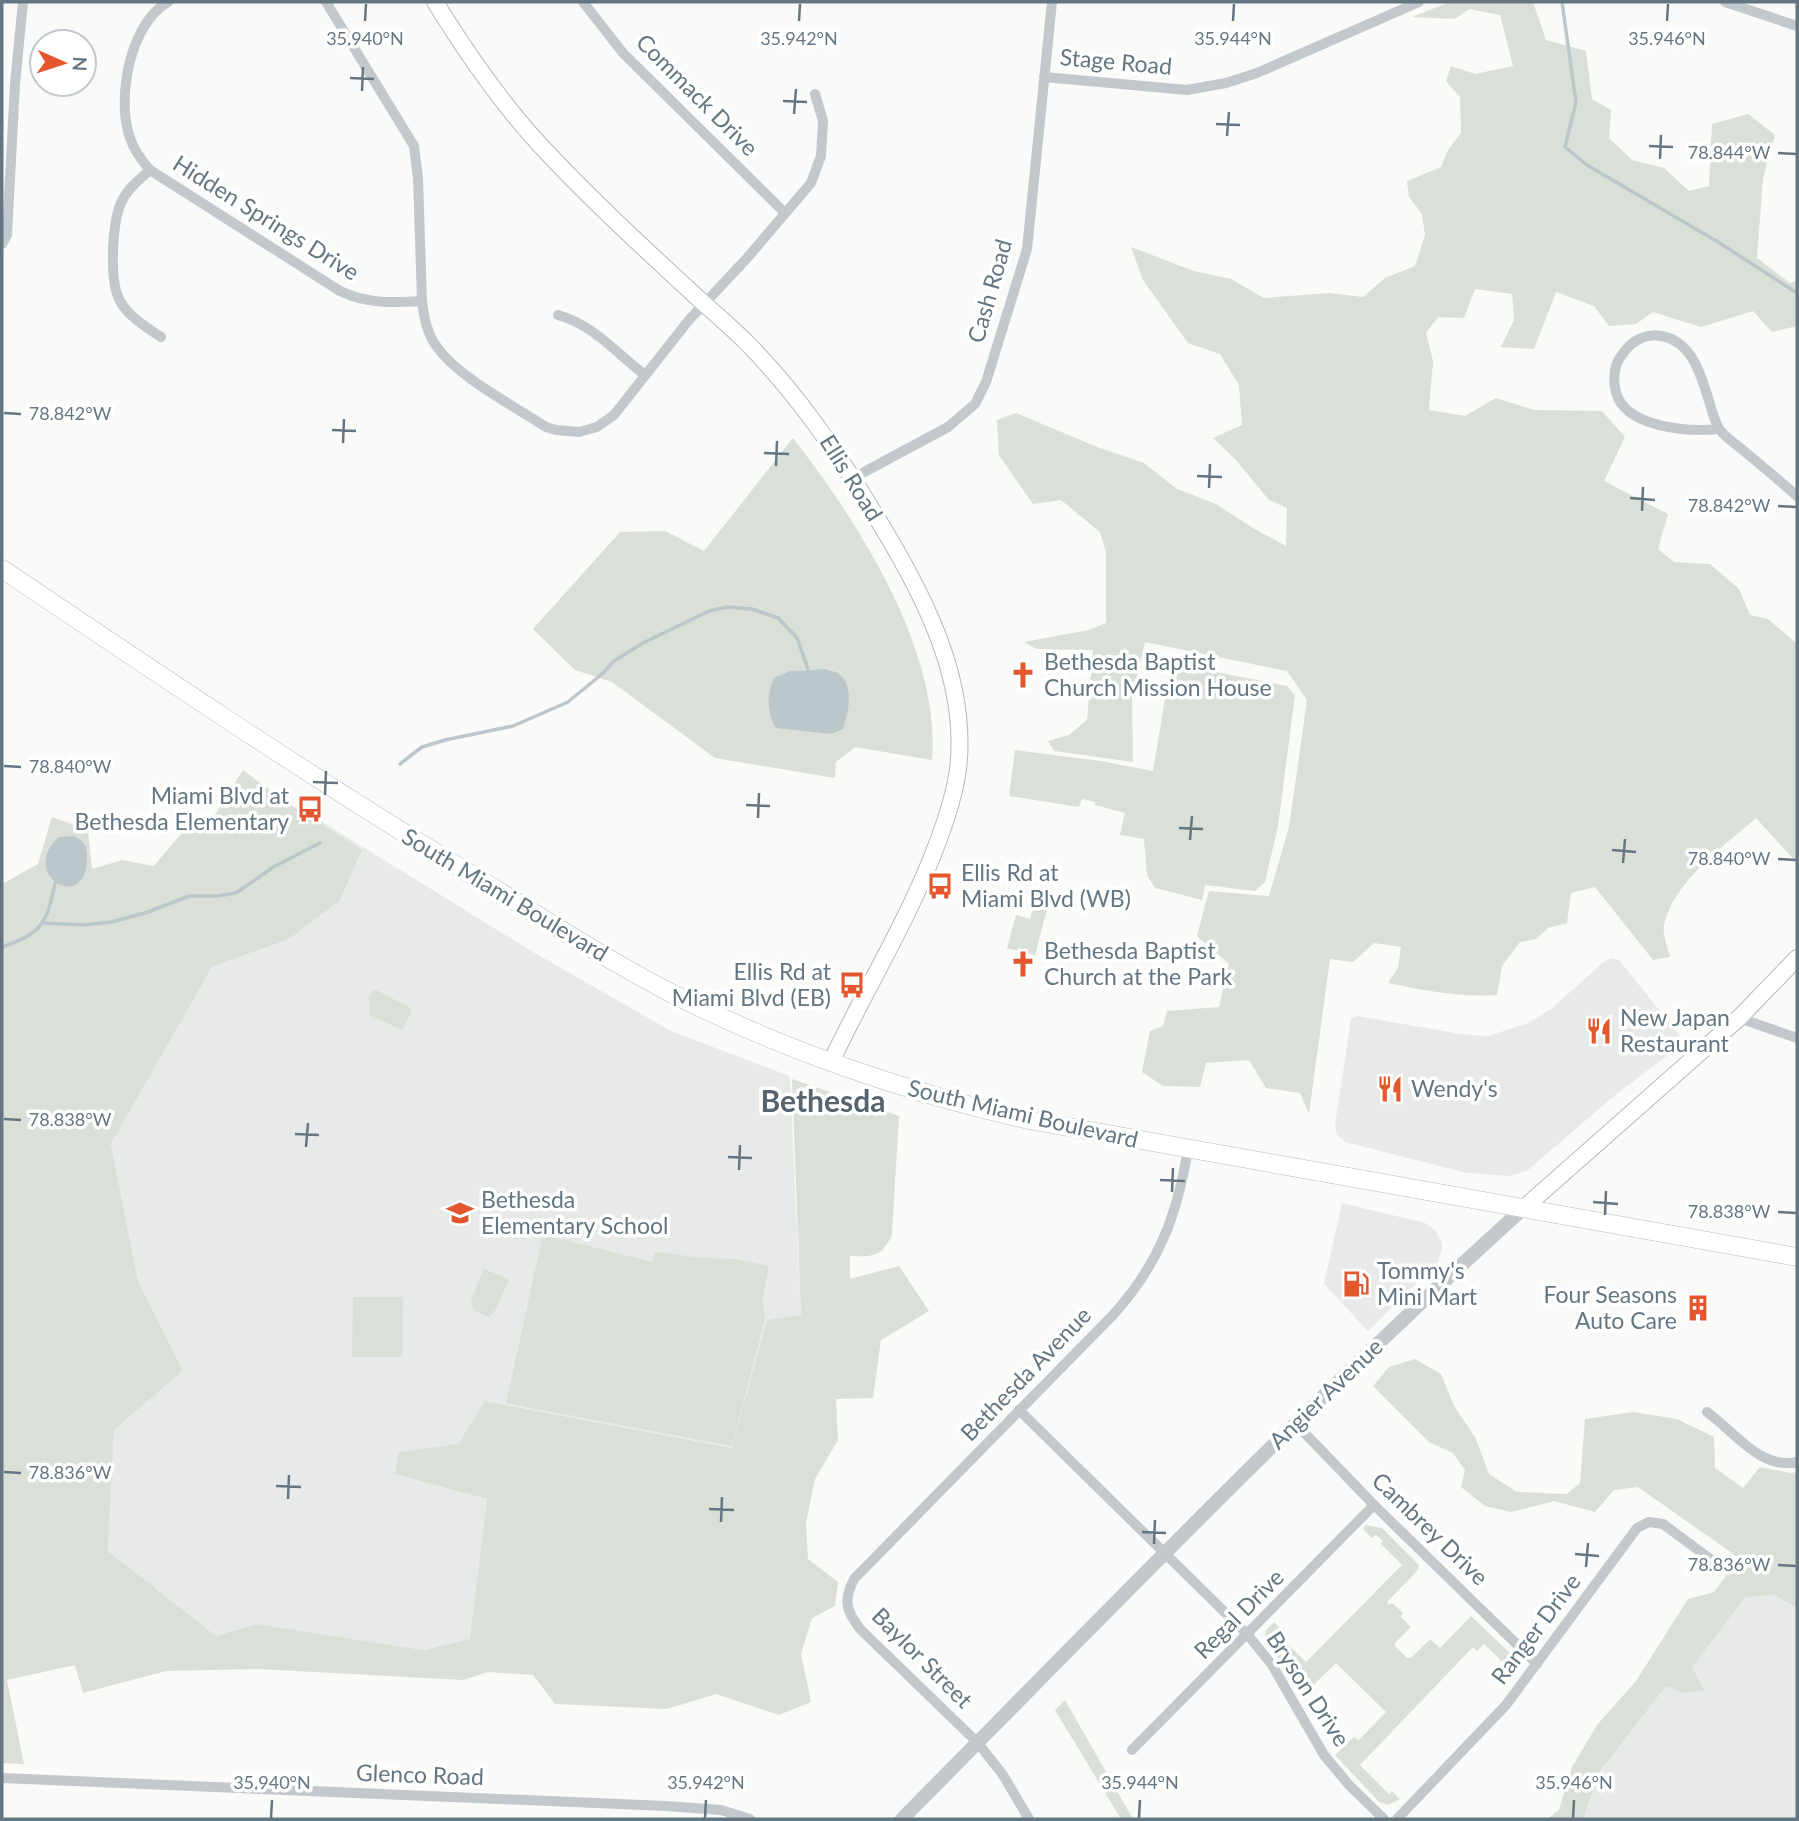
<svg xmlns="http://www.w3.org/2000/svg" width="1799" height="1821" font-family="Lato,sans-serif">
<rect width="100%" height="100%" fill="#fafaf8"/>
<g fill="#e8e9e9">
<path d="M 303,810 L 533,952 L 671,1031 L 790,1076 L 801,1316 L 767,1320 L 733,1448 L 486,1401 L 458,1444 L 396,1474 L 487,1499 L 471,1639 L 424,1650 L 256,1624 L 216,1636 L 108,1551 L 114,1430 L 183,1369 L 138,1283 L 111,1144 Z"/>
<path d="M 1612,958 L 1619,960 L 1656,1006 L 1679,1034 L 1681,1041 L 1677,1048 L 1614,1096 L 1528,1170 L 1511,1176 L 1467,1173 L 1345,1142 L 1337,1135 L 1335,1125 L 1351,1019 L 1357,1016 L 1461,1034 L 1488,1036 L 1528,1023 L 1551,1009 L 1606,960 Z"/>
<path d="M 1342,1203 L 1425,1223 L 1436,1231 L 1442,1243 L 1442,1250 L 1437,1263 L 1368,1331 L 1324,1284 Z"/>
<path d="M 1770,1588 L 1797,1598 L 1797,1819 L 1574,1819 L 1577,1776 L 1723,1593 Z"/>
</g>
<g fill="#dadfd7" fill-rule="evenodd">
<path d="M 1450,2 L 1533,2 L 1546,40 L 1586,51 L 1592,99 L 1611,110 L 1609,138 L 1632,160 L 1664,168 L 1689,191 L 1709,186 L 1712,124 L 1748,114 L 1775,135 L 1763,178 L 1757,258 L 1790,283 L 1797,281 L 1797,326 L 1772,332 L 1753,311 L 1701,327 L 1653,312 L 1636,324 L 1609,326 L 1594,306 L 1556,292 L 1534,349 L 1501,347 L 1514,320 L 1512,294 L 1475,289 L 1464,318 L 1438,317 L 1426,333 L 1433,361 L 1429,410 L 1465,416 L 1496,398 L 1534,410 L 1602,411 L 1625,437 L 1604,481 L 1668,514 L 1658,549 L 1674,562 L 1710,564 L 1739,589 L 1750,615 L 1768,619 L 1797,644 L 1797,863 L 1756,818 C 1725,845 1673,882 1664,925 C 1662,934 1668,948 1670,957 L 1653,960 L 1595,887 L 1571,893 L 1567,923 L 1548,928 L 1536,939 L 1520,942 L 1502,966 L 1497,995 C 1459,997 1425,991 1388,983 L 1398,968 L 1401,947 L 1374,943 L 1353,962 L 1330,959 L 1309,1114 L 1300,1093 L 1266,1088 L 1249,1060 L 1206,1063 L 1200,1087 L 1163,1086 L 1142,1072 L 1150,1031 L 1163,1026 L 1167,1011 L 1219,1007 L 1229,964 L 1197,936 L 1209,891 L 1269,896 L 1289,827 L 1307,700 L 1287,671 L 1145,642 L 1132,697 L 1133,762 L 1054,751 L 1048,741 L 1069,735 L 1087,720 L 1093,650 L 1037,649 L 1024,642 L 1089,630 L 1106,623 L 1106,552 L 1100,532 L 1061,500 L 1033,504 L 999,455 L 997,420 L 1016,413 L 1097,447 L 1144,463 L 1177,489 L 1216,504 L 1253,528 L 1286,546 L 1287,508 L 1269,500 L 1235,459 L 1213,438 L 1242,425 L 1239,385 L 1220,354 L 1188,343 L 1143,280 L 1131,247 L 1194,271 L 1231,279 L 1264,298 L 1329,293 L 1363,297 L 1385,278 L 1415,266 L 1425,235 L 1422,214 L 1409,197 L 1407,181 L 1441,167 L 1448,150 L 1461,133 L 1460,97 L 1446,81 L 1451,66 L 1475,74 L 1513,66 L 1500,15 L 1469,9 L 1455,19 L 1412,17 Z"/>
<path d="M 793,438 C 858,522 941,650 932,760 L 855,747 L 836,762 L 835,778 L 715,758 L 612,682 L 575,670 L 533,629 L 620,532 L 665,531 L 704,551 ZM 809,669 L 833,670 L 770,714 C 770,674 770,675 809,669 Z"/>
<path d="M 1176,669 L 1200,669 L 1287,686 L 1295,695 L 1278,826 L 1265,882 L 1255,891 L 1205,885 L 1202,900 L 1155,888 L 1147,875 L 1144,839 L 1120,835 L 1125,813 L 1095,805 L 1095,802 L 1082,799 L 1079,807 L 1009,796 L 1015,750 L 1101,761 L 1153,771 L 1169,675 Z"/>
<path d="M 243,770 L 280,798 L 362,850 L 339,901 L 289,939 L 213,966 L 111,1144 L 138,1282 L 183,1370 L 114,1430 L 108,1551 L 216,1636 L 256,1624 L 424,1650 L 470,1639 L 487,1499 L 395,1474 L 399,1452 L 458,1444 L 485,1401 L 732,1448 L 767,1320 L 801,1315 L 792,1079 L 899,1116 L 892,1234 C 883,1257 872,1257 850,1256 L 850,1279 L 899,1266 L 929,1311 L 881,1340 L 873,1398 L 836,1399 L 838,1440 L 815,1479 L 806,1523 L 808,1559 L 838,1582 L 835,1606 L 812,1618 L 801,1654 L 811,1702 L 779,1715 L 716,1694 L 667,1709 L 555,1704 L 533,1675 L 488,1672 L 463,1680 L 258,1669 L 166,1671 L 83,1693 L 75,1665 L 7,1680 L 24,1764 L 2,1763 L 2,884 L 38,864 L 52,817 L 88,830 L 92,869 L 122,860 L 154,866 L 196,816 L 213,818 Z"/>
<path d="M 1037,894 L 1050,898 L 1035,955 L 1007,948 L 1016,915 L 1030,919 Z"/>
<path d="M 374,989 L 409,1007 L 411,1012 L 402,1030 L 370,1015 L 369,998 Z"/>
<path d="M 543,1235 L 653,1262 L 655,1252 L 703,1258 L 734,1259 L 769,1266 L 762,1300 L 765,1318 L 732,1446 L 506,1403 Z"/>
<path d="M 484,1269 L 509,1279 L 496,1309 L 489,1317 L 473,1310 L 471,1300 Z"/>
<path d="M 353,1297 L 403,1297 L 402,1357 L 352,1357 Z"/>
<path d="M 1415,1359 L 1441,1374 L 1454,1406 L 1475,1437 L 1489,1474 L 1517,1492 L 1567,1494 L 1580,1483 L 1585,1419 L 1633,1412 L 1677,1419 L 1714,1437 L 1715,1468 L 1743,1488 L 1760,1467 L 1790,1473 L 1797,1472 L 1797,1608 L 1774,1594 L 1744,1598 L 1692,1667 L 1704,1690 L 1683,1693 L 1666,1686 L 1599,1772 L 1583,1819 L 1547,1819 L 1559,1810 L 1572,1767 L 1597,1725 L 1636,1681 L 1688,1599 L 1714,1592 L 1739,1558 L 1638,1487 L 1614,1490 L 1595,1512 L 1554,1501 L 1511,1512 L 1485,1506 L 1461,1487 L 1465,1470 L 1453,1453 L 1429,1442 L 1373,1386 L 1389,1367 Z"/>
<path d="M 1366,1525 L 1382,1528 L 1419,1565 L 1418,1570 L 1387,1602 L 1389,1605 L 1392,1603 L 1403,1613 L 1401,1617 L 1411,1627 L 1395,1643 L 1395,1646 L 1407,1658 L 1411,1658 L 1430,1639 L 1440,1648 L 1471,1616 L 1515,1658 L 1518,1667 L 1514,1676 L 1507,1669 L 1508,1667 L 1484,1644 L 1477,1651 L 1473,1647 L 1360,1765 L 1389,1794 L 1392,1791 L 1400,1799 L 1388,1805 L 1379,1802 L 1335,1755 L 1354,1737 L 1359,1740 L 1386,1712 L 1336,1663 L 1301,1697 L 1265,1636 L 1266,1630 L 1274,1622 L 1281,1629 L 1278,1632 L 1282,1636 L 1281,1638 L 1306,1662 L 1402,1565 L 1381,1544 L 1383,1541 L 1376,1535 L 1372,1538 L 1363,1529 Z"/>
<path d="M 1065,1700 L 1133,1819 L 1121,1819 L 1055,1710 Z"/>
</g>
<g fill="#bbc7cb">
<path d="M 823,669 C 856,672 851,704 843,729 L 832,734 L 776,728 C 767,716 766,690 775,677 L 791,671 Z"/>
<path d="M 74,836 C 85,841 87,846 87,858 C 87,915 17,875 59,837 Z"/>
</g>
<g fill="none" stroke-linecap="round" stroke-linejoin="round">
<g stroke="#bbc7cb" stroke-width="3.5">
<path d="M 1562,2 L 1576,102 L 1565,147 L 1587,165 L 1718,242 L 1797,293"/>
<path d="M 400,764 L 422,747 L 445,740 L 513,726 L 568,702 L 602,674 L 614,661 L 643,643 L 709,611 L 727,607 L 752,609 L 778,618 L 797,638 L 809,672"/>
<path d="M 43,923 L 83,925 L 112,922 L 148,912 L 189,896 L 217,896 L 236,893 L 275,866 L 320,843"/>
<path d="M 2,947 C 42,933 47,924 55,883"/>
</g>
<g stroke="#b3babf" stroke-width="18">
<g id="secondary">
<path d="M 435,2 C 466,52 500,102 541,146 C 591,200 647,251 701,301 C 717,315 733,329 748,344 C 798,395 837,452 874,513 C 920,589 969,676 958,769 C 955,792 948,814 940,836 C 912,914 867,986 832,1060"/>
<path d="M 1525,1207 L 1739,1018 L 1797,958"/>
</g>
</g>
<g stroke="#b5babe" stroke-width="19">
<path id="primary" d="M 2,569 C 152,670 302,771 456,865 C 527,908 596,954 669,992 C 780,1049 908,1093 1029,1120 L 1797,1257"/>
</g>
<g stroke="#c3c8cc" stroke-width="10">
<path d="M 168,2 C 130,23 116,99 130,138 C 134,150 142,161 150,170 L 340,291 C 367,304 393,303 422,301"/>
<path d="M 326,2 L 414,146 L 418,178 L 422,301 C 424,317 427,334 437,347 C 458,377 514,406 546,427 L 556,430 L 579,432 L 597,427 L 614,415 L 689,320 L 748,257 L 811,183 L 821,156 L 823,121 L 815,94"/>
<path d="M 583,2 L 623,53 L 785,213"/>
<path d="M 1725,2 L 1797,26"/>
<path d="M 1044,77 L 1187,90 L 1226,83 L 1257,73 L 1419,2"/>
<path d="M 150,170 C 139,180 127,189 121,203 C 112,224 109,281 120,301 C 129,317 146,327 161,337"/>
<path d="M 2,244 L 7,235 L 15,84 L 23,2"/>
<path d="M 558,315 C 594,325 616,353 645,375"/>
<path d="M 1719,429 C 1689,432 1625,428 1616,392 C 1612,377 1614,364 1624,352 C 1633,340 1647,333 1661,336 C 1695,341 1703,383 1712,411 C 1714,417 1716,425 1720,430 C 1726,438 1737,445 1744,451 C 1762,466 1780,481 1797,496"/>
<path d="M 853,478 L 948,427 L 975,404 L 986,382 L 1027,249 L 1052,2"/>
<path d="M 1739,1018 L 1797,1038"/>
<path d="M 1019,1410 L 1248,1635 L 1272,1665 L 1324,1755 L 1349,1785 L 1384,1819"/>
<path d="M 1707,1412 C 1735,1432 1760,1470 1797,1462"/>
<path d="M 1295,1423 L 1374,1505 L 1537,1664"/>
<path d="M 1132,1750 L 1374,1505"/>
<path d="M 2,1778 L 666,1806 L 721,1810 L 750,1819"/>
<path d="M 1029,1819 L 1003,1775 L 978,1743 L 860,1629 C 846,1610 843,1601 854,1579 L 1113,1315 C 1159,1264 1177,1216 1188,1149"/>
<path d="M 1397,1819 L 1506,1705 L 1637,1528 L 1649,1522 L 1663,1524 L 1717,1564"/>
</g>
<path stroke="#c3c8cc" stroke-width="14" d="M 902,1819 C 1107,1612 1309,1402 1525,1207"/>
<use href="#secondary" stroke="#fff" stroke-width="16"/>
<use href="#primary" stroke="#fff" stroke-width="18"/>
</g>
<path fill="none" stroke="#657683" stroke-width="2.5" d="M 365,21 L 366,4M 799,21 L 800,4M 1233,21 L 1234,4M 1667,21 L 1668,4M 350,78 L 374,79M 362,91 L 363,67M 783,101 L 807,102M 794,114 L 796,89M 1216,124 L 1240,125M 1227,136 L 1229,112M 1649,146 L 1673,147M 1778,153 L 1796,154M 1660,159 L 1661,135M 4,413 L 21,414M 332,430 L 356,431M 343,443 L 344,419M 764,453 L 789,454M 776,466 L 777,441M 1197,476 L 1222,477M 1209,488 L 1210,464M 1630,498 L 1655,500M 1778,506 L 1796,507M 1642,511 L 1643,487M 4,766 L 21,767M 313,782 L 338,783M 325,795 L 326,771M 746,805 L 770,806M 758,818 L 759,793M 1179,828 L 1203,829M 1190,840 L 1192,816M 1612,850 L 1636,852M 1778,859 L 1796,860M 1623,863 L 1625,839M 4,1119 L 21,1120M 295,1134 L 319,1135M 306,1147 L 308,1123M 728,1157 L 752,1158M 739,1170 L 740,1145M 1160,1180 L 1185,1181M 1172,1192 L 1173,1168M 1593,1202 L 1618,1204M 1778,1212 L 1796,1213M 1605,1215 L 1606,1191M 4,1472 L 21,1473M 276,1486 L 301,1487M 288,1499 L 289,1475M 709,1509 L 734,1510M 721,1522 L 722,1497M 1142,1532 L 1166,1533M 1154,1544 L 1155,1520M 1575,1554 L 1599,1556M 1778,1565 L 1796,1566M 1586,1567 L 1588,1543M 271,1818 L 272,1800M 705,1818 L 706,1800M 1139,1818 L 1140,1800M 1573,1818 L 1574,1800"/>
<defs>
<g id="church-bare" transform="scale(2.1)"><path d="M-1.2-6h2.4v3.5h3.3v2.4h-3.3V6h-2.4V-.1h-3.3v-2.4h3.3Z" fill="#e4572e" stroke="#fff" stroke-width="2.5" paint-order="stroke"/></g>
<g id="bus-bare" transform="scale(2.1)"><path d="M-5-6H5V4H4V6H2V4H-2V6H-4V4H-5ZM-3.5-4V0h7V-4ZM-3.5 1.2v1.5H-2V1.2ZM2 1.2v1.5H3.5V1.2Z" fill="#e4572e" stroke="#fff" stroke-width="2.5" paint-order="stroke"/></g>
<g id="restaurant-bare" transform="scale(2.1)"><path d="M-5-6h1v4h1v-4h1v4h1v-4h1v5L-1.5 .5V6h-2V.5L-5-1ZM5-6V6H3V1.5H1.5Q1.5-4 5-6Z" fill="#e4572e" stroke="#fff" stroke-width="2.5" paint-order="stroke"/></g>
<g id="school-bare" transform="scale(2.1)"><path d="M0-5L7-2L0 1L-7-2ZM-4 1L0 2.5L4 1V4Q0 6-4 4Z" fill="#e4572e" stroke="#fff" stroke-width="2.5" paint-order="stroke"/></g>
<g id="fuel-bare" transform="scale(2.1)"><path d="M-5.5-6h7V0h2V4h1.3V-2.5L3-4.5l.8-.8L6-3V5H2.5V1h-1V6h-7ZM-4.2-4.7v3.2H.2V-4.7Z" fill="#e4572e" stroke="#fff" stroke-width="2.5" paint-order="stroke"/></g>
<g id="building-bare" transform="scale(2.1)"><path d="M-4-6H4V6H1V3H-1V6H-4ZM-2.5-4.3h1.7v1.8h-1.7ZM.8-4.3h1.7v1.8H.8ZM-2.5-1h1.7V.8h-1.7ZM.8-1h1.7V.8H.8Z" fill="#e4572e" stroke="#fff" stroke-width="2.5" paint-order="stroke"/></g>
</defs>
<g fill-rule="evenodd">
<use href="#church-bare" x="1023" y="675"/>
<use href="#bus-bare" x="310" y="809"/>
<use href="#bus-bare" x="940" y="886"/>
<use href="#church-bare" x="1023" y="964"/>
<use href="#bus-bare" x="852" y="985"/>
<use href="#restaurant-bare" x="1599" y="1031"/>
<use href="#restaurant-bare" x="1390" y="1089"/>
<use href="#school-bare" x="460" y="1213"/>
<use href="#fuel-bare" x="1356" y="1284"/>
<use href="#building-bare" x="1698" y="1308"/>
</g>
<g text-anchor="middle" stroke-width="7" stroke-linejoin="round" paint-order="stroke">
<g font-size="23" fill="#657683" stroke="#fff">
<text transform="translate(1116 62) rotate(5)" y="8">Stage Road</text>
<text transform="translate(697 95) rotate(45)" y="8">Commack Drive</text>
<text transform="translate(266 218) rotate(32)" y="8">Hidden Springs Drive</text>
<text transform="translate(990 291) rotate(-74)" y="8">Cash Road</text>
<text transform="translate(851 478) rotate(58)" y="8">Ellis Road</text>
<text transform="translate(505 895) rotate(31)" y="8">South Miami Boulevard</text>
<text transform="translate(1023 1114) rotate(13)" y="8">South Miami Boulevard</text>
<text transform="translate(1026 1374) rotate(-46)" y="8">Bethesda Avenue</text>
<text transform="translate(1326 1394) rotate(-44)" y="8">Angier Avenue</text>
<text transform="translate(1430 1529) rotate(44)" y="8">Cambrey Drive</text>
<text transform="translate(1239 1614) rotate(-45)" y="8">Regal Drive</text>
<text transform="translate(1536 1629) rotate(-53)" y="8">Ranger Drive</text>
<text transform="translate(922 1658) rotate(45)" y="8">Baylor Street</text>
<text transform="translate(1308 1689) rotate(57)" y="8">Bryson Drive</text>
<text transform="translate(420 1775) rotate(2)" y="8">Glenco Road</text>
</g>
<g font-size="23" fill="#657683" stroke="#fff" text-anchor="start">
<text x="1044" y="670">Bethesda Baptist<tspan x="1044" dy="26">Church Mission House</tspan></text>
<text x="289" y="804" text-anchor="end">Miami Blvd at<tspan x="289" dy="26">Bethesda Elementary</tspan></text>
<text x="961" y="881">Ellis Rd at<tspan x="961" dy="26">Miami Blvd (WB)</tspan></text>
<text x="1044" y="959">Bethesda Baptist<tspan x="1044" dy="26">Church at the Park</tspan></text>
<text x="831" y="980" text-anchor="end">Ellis Rd at<tspan x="831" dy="26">Miami Blvd (EB)</tspan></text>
<text x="1620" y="1026">New Japan<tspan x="1620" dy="26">Restaurant</tspan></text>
<text x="1411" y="1097">Wendy's</text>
<text x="481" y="1208">Bethesda<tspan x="481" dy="26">Elementary School</tspan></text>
<text x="1377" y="1279">Tommy's<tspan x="1377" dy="26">Mini Mart</tspan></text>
<text x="1677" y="1303" text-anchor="end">Four Seasons<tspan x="1677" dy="26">Auto Care</tspan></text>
</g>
<g font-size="30" font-weight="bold" fill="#57646e" stroke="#fff">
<text x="823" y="1112">Bethesda</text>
</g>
</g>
<g font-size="18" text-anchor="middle" fill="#657683" stroke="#fff" stroke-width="7" stroke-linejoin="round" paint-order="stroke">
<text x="365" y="45">35.940°N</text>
<text x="799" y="45">35.942°N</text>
<text x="1233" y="45">35.944°N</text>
<text x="1667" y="45">35.946°N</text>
<text x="1729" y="159">78.844°W</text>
<text x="70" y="420">78.842°W</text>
<text x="1729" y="512">78.842°W</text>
<text x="70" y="773">78.840°W</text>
<text x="1729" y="865">78.840°W</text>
<text x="70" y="1126">78.838°W</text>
<text x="1729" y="1218">78.838°W</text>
<text x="70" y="1479">78.836°W</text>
<text x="1729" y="1571">78.836°W</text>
<text x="272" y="1789">35.940°N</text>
<text x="706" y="1789">35.942°N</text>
<text x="1140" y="1789">35.944°N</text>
<text x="1574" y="1789">35.946°N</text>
</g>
<rect width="1799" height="1821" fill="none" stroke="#657683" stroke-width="7"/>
<g transform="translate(63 63) rotate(93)"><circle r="33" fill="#ffffff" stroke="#c1c8cd" stroke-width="2"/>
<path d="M0-5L12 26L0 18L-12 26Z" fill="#e4572e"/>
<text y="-10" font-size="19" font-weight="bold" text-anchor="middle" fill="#657683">N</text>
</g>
</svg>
